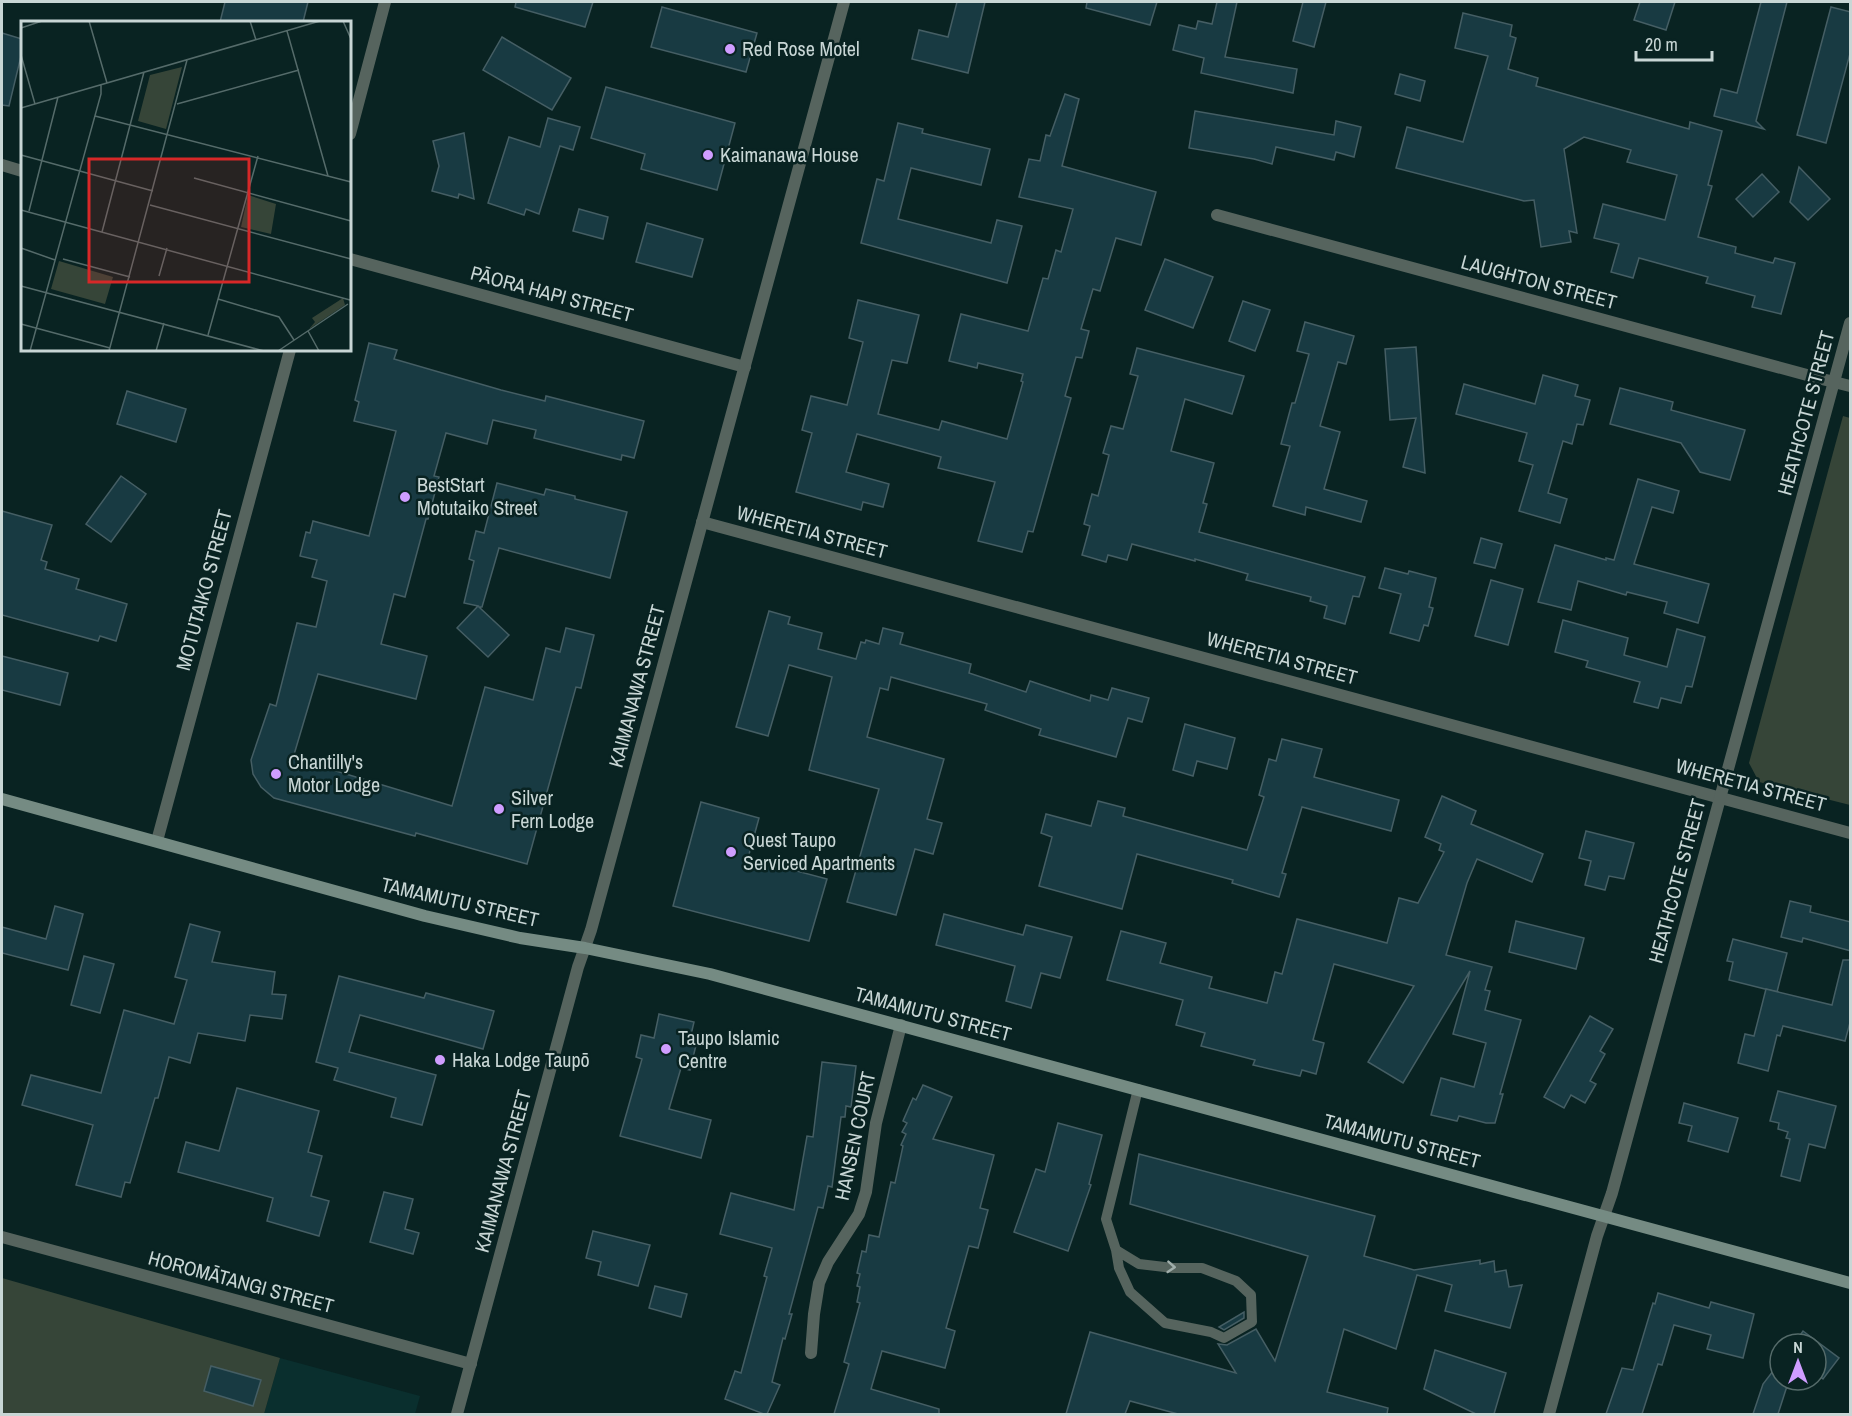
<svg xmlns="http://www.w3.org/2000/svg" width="1852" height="1416" font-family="'Archivo Narrow',sans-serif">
<rect width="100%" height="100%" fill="#092322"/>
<path fill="#0a2f2e" d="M 280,1358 L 420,1396 L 415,1414 L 264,1414 Z"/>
<g fill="#364538">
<path d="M 1843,416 L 1850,418 L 1850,805 L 1759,782 L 1749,763 Z"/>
<path d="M 2,1278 L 280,1358 L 264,1414 L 2,1414 Z"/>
</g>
<g fill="#183a42" stroke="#455e64" stroke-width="1.5">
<path d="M 225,2 L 308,2 L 303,22 L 220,22 Z"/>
<path d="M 516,2 L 593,2 L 585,27 L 515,7 Z"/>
<path d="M 957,2 L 985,2 L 968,73 L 912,59 L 919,30 L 948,37 Z"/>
<path d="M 1087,2 L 1157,2 L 1150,25 L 1086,8 Z"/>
<path d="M 1217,2 L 1237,2 L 1225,57 L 1297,69 L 1293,93 L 1201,73 L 1204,58 L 1173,50 L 1179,25 L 1196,29 L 1198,21 L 1212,24 Z"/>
<path d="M 1303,2 L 1326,2 L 1314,47 L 1293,41 Z"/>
<path d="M 1640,2 L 1675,2 L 1666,30 L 1634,20 Z"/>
<path d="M 1761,2 L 1787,2 L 1756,121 L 1764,129 L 1714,116 L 1721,89 L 1737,93 Z"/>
<path d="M 662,7 L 757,33 L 746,72 L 651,47 Z"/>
<path d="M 1831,7 L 1851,12 L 1851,50 L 1826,143 L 1797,135 Z"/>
<path d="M 1463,13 L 1512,25 L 1510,36 L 1516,38 L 1508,69 L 1538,78 L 1536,86 L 1689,129 L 1690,122 L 1722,131 L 1708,185 L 1712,186 L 1698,237 L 1736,247 L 1735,253 L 1773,263 L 1775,258 L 1795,263 L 1781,314 L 1752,307 L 1755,296 L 1706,283 L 1708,277 L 1639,258 L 1633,278 L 1611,272 L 1619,244 L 1594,238 L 1603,204 L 1665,220 L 1677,175 L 1627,162 L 1631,150 L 1584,137 L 1564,149 L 1577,233 L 1569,231 L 1571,242 L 1541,247 L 1534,200 L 1524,201 L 1396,168 L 1407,127 L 1463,142 L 1488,56 L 1455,48 Z"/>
<path d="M 2,33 L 22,39 L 22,52 L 9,106 L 2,105 Z"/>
<path d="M 502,37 L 571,78 L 552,110 L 483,70 Z"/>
<path d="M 1400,74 L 1425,81 L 1420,101 L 1395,94 Z"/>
<path d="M 606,87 L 735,123 L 717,190 L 641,169 L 645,154 L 591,138 Z"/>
<path d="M 1065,94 L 1079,99 L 1062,166 L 1156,192 L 1141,245 L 1116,238 L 1100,291 L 1093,289 L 1081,329 L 1089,331 L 1082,358 L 1076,357 L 1065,396 L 1071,398 L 1033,532 L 1028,531 L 1022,552 L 978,541 L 995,482 L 938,468 L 941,457 L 857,434 L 846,472 L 889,484 L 883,507 L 863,502 L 861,510 L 796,492 L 812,433 L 802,430 L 811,396 L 847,405 L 863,342 L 849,338 L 858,300 L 919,315 L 907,363 L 892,360 L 878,414 L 939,430 L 942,421 L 1007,439 L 1023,382 L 1021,381 L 1023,374 L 978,363 L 977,368 L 949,361 L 961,314 L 1028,331 L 1043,278 L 1048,279 L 1056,250 L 1061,252 L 1073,209 L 1019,197 L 1029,159 L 1040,161 L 1046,135 L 1050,136 Z"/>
<path d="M 1195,111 L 1334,135 L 1336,121 L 1361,127 L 1354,157 L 1336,152 L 1334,160 L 1276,147 L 1272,164 L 1254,159 L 1189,148 Z"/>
<path d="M 548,118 L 580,127 L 573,150 L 560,146 L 539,214 L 526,209 L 524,215 L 488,203 L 509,137 L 540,147 Z"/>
<path d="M 898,123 L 923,129 L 922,133 L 990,149 L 981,185 L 911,168 L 898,219 L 991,243 L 997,220 L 1022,226 L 1007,283 L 861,243 L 877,179 L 884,181 Z"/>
<path d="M 464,133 L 474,199 L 459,194 L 458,198 L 432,191 L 439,166 L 433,141 Z"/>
<path d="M 1799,167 L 1830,199 L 1808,220 L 1790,202 Z"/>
<path d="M 1762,174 L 1779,192 L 1753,217 L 1736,199 Z"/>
<path d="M 579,209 L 608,217 L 603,239 L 573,231 Z"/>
<path d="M 647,223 L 703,239 L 692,277 L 636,262 Z"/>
<path d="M 1165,259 L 1213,277 L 1193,328 L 1145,310 Z"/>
<path d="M 1243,301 L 1270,310 L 1255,351 L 1229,341 Z"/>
<path d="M 1305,322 L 1354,336 L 1346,364 L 1338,362 L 1320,426 L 1340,432 L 1324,489 L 1367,501 L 1361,522 L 1306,507 L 1305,515 L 1273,506 L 1290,446 L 1281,444 L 1292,403 L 1295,403 L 1309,354 L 1297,351 Z"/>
<path d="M 369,343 L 397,350 L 394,359 L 501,390 L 545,401 L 546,396 L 644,421 L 634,458 L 622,455 L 621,460 L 534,438 L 536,430 L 493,420 L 487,444 L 446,433 L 434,476 L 439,477 L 428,519 L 426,519 L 405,597 L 394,594 L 381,644 L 427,656 L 416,699 L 318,674 L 293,758 L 452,806 L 485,687 L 533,700 L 546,648 L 560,652 L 566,628 L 594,635 L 581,688 L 576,687 L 527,864 L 416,833 L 415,836 L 274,798 L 261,787 L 253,774 L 251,760 L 270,704 L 276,706 L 297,623 L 316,627 L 327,581 L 312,577 L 317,560 L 300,556 L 306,532 L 310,533 L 313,521 L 369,536 L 396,431 L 354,421 L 359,402 L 355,400 Z"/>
<path d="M 1416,347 L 1421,418 L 1425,473 L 1403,467 L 1416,418 L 1390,420 L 1385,349 Z"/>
<path d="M 1137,348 L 1244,376 L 1232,414 L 1185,399 L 1171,451 L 1214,463 L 1203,503 L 1207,504 L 1199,532 L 1365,577 L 1359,597 L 1353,596 L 1345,624 L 1324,618 L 1327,606 L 1310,601 L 1311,597 L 1246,580 L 1248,574 L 1195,559 L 1195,561 L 1132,544 L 1127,560 L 1108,555 L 1106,562 L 1082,555 L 1090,526 L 1084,524 L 1092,494 L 1098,496 L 1109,455 L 1103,453 L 1111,426 L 1123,429 L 1138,376 L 1130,374 Z"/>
<path d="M 1543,375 L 1578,385 L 1575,396 L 1590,400 L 1583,425 L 1577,424 L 1572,444 L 1563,441 L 1548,493 L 1567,499 L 1560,523 L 1519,511 L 1533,465 L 1519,461 L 1527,433 L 1456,414 L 1464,384 L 1535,404 Z"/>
<path d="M 1620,388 L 1673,402 L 1671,410 L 1745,430 L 1730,480 L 1700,472 L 1681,443 L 1610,424 Z"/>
<path d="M 127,391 L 186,409 L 176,442 L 117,424 Z"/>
<path d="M 121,476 L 146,494 L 111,542 L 86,524 Z"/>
<path d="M 1638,479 L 1679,491 L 1673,513 L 1652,507 L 1634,564 L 1709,584 L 1698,623 L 1664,613 L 1667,602 L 1627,592 L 1626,595 L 1578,581 L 1571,610 L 1538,602 L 1555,545 L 1606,560 L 1606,558 L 1614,560 Z"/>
<path d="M 497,483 L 544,495 L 546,489 L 575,496 L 575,499 L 627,512 L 610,578 L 499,548 L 482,607 L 479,607 L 509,635 L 488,657 L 457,628 L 478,606 L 464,603 L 474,561 L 469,559 L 476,531 L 484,533 Z"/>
<path d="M 2,511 L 52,525 L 41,560 L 47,562 L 45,569 L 79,579 L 76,589 L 127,604 L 116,641 L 100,636 L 98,641 L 2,615 Z"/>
<path d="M 1481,538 L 1502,544 L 1495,568 L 1474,563 Z"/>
<path d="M 1385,568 L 1408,574 L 1409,571 L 1436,578 L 1429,607 L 1433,608 L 1428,626 L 1424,625 L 1419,641 L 1390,633 L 1401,594 L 1379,588 Z"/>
<path d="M 1491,580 L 1523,589 L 1508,645 L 1475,636 Z"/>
<path d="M 769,611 L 790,617 L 788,624 L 822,633 L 818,649 L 856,659 L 861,642 L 865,643 L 866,640 L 879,644 L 883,628 L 903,633 L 900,644 L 971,664 L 969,673 L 1026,692 L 1030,681 L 1090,701 L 1091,695 L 1108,700 L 1112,688 L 1149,698 L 1142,722 L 1128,718 L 1116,757 L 1039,735 L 1041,729 L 985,710 L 987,704 L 891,677 L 888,690 L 880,688 L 867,737 L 944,759 L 927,819 L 942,823 L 933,854 L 915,849 L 896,915 L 847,902 L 879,789 L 809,770 L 832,677 L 789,665 L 768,736 L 736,727 Z"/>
<path d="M 1563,620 L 1628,638 L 1624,655 L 1667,667 L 1677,629 L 1705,637 L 1692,687 L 1686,686 L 1681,703 L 1661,698 L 1658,708 L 1634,702 L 1640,682 L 1586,667 L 1588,661 L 1555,652 Z"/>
<path d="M 2,656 L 68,673 L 60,705 L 2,690 Z"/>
<path d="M 1185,724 L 1235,738 L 1227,769 L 1197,761 L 1193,776 L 1173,770 Z"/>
<path d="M 1282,739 L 1322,749 L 1314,777 L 1399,800 L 1391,831 L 1302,807 L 1282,873 L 1286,874 L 1279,897 L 1232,883 L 1233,880 L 1137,854 L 1122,909 L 1039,886 L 1052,837 L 1041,833 L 1046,814 L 1091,826 L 1098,801 L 1125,808 L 1123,816 L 1247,850 L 1264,797 L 1259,795 L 1269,759 L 1276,761 Z"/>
<path d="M 1442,796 L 1476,811 L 1471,824 L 1543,854 L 1532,882 L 1477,859 L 1467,883 L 1446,955 L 1492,967 L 1485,990 L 1490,991 L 1485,1010 L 1521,1020 L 1500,1094 L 1503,1094 L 1495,1123 L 1486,1123 L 1459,1116 L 1457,1121 L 1431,1115 L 1441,1078 L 1474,1087 L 1486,1043 L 1453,1034 L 1470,971 L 1403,1083 L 1368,1062 L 1414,986 L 1334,964 L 1313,1040 L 1324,1043 L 1316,1074 L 1302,1070 L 1300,1076 L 1253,1065 L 1255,1060 L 1201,1046 L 1205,1033 L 1176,1025 L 1183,1000 L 1107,980 L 1121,931 L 1166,943 L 1160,963 L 1212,977 L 1209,988 L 1267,1003 L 1275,972 L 1282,974 L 1297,919 L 1387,943 L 1399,898 L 1418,903 L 1444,852 L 1439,850 L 1441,844 L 1425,837 Z"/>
<path d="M 701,802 L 759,818 L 748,858 L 827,879 L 809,941 L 673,906 Z"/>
<path d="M 1586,831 L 1634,843 L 1624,879 L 1609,876 L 1605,890 L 1585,885 L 1591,861 L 1579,858 Z"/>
<path d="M 1790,901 L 1811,906 L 1810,912 L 1851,922 L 1851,951 L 1803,938 L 1802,942 L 1781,937 Z"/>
<path d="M 55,906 L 83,914 L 68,970 L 2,953 L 2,927 L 46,939 Z"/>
<path d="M 944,914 L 1023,935 L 1026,925 L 1072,937 L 1060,978 L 1041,973 L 1031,1008 L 1006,1001 L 1015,966 L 936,945 Z"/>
<path d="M 1516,921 L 1584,938 L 1576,969 L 1509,952 Z"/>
<path d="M 190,924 L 220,932 L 212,962 L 275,972 L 272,994 L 286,995 L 282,1019 L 250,1015 L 245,1041 L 198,1033 L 190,1063 L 169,1057 L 158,1098 L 155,1098 L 130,1183 L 125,1182 L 121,1197 L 76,1185 L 93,1125 L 22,1105 L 31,1075 L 101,1093 L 124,1010 L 174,1024 L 187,980 L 175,977 Z"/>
<path d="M 1733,939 L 1787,953 L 1777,992 L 1729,980 L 1733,962 L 1727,961 Z"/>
<path d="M 84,956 L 114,964 L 100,1013 L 71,1005 Z"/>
<path d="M 1843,960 L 1851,960 L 1851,1019 L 1845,1041 L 1783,1026 L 1780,1036 L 1777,1035 L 1768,1071 L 1738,1063 L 1745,1034 L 1754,1036 L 1766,989 L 1832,1005 Z"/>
<path d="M 339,976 L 424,998 L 426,993 L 494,1011 L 483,1049 L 360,1015 L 349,1052 L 436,1075 L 422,1125 L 391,1117 L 396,1098 L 334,1080 L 338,1068 L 316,1062 Z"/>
<path d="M 659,1014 L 694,1022 L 690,1039 L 697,1041 L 690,1070 L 681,1068 L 669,1109 L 711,1120 L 701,1158 L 620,1136 L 642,1059 L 636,1057 L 641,1035 L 654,1038 Z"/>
<path d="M 1590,1016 L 1613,1029 L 1600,1051 L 1605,1054 L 1590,1081 L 1596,1084 L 1585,1103 L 1571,1095 L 1564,1108 L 1544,1097 Z"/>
<path d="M 822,1062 L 856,1066 L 851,1107 L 846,1106 L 845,1117 L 841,1117 L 832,1187 L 828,1186 L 823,1208 L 818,1207 L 789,1314 L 792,1314 L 785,1339 L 783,1338 L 772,1382 L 780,1385 L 767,1414 L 764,1414 L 725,1399 L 735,1371 L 741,1373 L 767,1277 L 764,1276 L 772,1248 L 720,1234 L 731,1193 L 794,1210 L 807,1136 L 813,1137 Z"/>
<path d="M 923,1085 L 952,1097 L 933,1139 L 994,1155 L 980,1208 L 988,1210 L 978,1248 L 969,1246 L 946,1328 L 955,1331 L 945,1368 L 882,1351 L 871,1389 L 939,1409 L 939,1414 L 834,1414 L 849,1364 L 844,1362 L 860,1303 L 857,1302 L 860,1287 L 857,1286 L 860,1274 L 857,1273 L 862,1251 L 866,1252 L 869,1235 L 879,1237 L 891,1182 L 895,1183 L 903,1146 L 901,1145 L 906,1134 L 902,1132 L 907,1123 L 903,1121 L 913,1098 L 916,1100 Z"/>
<path d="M 237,1088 L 319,1111 L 308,1152 L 322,1156 L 311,1196 L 329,1201 L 319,1236 L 267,1221 L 273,1198 L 178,1172 L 186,1142 L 219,1151 Z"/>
<path d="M 1778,1091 L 1836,1106 L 1825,1148 L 1809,1144 L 1800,1181 L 1781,1176 L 1790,1139 L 1786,1138 L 1788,1132 L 1778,1129 L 1779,1123 L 1770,1121 Z"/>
<path d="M 1684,1103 L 1738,1118 L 1728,1152 L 1688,1141 L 1692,1126 L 1679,1123 Z"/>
<path d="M 1058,1123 L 1102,1135 L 1089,1184 L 1091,1185 L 1068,1251 L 1014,1232 L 1036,1169 L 1045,1172 Z"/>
<path d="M 1139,1154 L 1375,1216 L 1364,1256 L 1414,1270 L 1480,1260 L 1480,1264 L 1494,1261 L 1495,1272 L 1506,1270 L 1509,1287 L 1522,1285 L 1510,1328 L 1445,1311 L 1452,1285 L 1417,1275 L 1396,1349 L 1344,1329 L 1327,1392 L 1388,1408 L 1387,1414 L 1178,1414 L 1130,1401 L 1125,1414 L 1066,1414 L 1090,1332 L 1236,1373 L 1218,1344 L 1227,1345 L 1256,1329 L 1275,1361 L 1308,1256 L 1130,1204 Z"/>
<path d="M 384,1192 L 413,1199 L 405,1229 L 419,1233 L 413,1254 L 370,1242 Z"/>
<path d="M 593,1231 L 650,1245 L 638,1286 L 598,1275 L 601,1262 L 586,1258 Z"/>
<path d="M 655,1286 L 687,1294 L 681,1317 L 649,1308 Z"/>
<path d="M 1658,1293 L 1709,1308 L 1711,1302 L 1754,1314 L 1743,1358 L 1707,1349 L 1711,1335 L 1674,1325 L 1662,1365 L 1658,1364 L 1642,1414 L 1606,1414 L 1622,1368 L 1633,1370 L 1653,1303 L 1655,1304 Z"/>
<path d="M 1244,1312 L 1244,1318 L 1224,1330 L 1219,1327 Z"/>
<path d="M 1803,1331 L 1839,1358 L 1823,1379 L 1816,1373 L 1816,1344 L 1794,1344 Z"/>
<path d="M 1435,1350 L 1506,1373 L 1494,1414 L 1476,1414 L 1424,1389 Z"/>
<path d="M 1780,1362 L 1780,1380 L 1789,1380 L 1778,1414 L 1753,1414 L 1763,1384 Z"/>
<path d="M 211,1366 L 261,1380 L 253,1406 L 204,1391 Z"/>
<path d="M 1789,1380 L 1807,1380 L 1801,1389 Z"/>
</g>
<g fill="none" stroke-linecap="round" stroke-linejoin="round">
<path stroke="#56645e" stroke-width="10" d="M 1116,1250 L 1139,1264 L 1173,1268 L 1202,1268 L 1236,1281 L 1251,1295 L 1252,1322 L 1224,1338 L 1211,1332 L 1165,1323 L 1130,1292 L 1119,1268 L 1116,1250 L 1106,1219 L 1138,1089"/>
<g stroke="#56645e" stroke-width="12">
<path d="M 350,134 L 385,2"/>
<path d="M 2,165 L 22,171"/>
<path d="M 1217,215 L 1818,378 L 1850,386"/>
<path d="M 350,259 L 745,367"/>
<path d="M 702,522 L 1850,833"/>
<path d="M 157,841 L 290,350"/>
<path d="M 2,1237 L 471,1364"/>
<path d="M 811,1353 L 814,1314 L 819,1283 L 828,1262 L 859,1214 L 866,1192 L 876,1123 L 901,1025"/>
<path d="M 457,1414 L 578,967 L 591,930 L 844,2"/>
<path d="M 1549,1414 L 1597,1236 L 1612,1193 L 1850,323"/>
</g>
<path stroke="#758b83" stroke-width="12" d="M 2,799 L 425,916 L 520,938 L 585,948 L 710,974 L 1850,1283"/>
</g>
<defs><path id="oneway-chevron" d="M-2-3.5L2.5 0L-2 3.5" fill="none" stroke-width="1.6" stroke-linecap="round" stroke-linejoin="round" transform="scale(1.5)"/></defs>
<use stroke="#a0aeab" href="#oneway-chevron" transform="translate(1171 1267) rotate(4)"/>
<g fill="#cf9dff" stroke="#092322" stroke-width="2">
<circle cx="730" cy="49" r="6"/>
<circle cx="708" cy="155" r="6"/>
<circle cx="405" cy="497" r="6"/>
<circle cx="276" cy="774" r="6"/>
<circle cx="499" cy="809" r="6"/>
<circle cx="731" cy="852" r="6"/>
<circle cx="666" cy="1049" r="6"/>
<circle cx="440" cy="1060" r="6"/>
</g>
<g text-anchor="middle" stroke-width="5" stroke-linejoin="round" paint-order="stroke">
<g font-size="20" fill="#c8d6d5" stroke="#092322" text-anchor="start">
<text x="742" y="56">Red Rose Motel</text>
<text x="720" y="162">Kaimanawa House</text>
<text x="417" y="492">BestStart<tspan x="417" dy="23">Motutaiko Street</tspan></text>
<text x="288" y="769">Chantilly's<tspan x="288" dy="23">Motor Lodge</tspan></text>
<text x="511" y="805">Silver<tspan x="511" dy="23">Fern Lodge</tspan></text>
<text x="743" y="847">Quest Taupo<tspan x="743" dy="23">Serviced Apartments</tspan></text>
<text x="678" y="1045">Taupo Islamic<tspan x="678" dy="23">Centre</tspan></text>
<text x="452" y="1067">Haka Lodge Taupō</text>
</g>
<g font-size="20" fill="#c8d6d5" stroke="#092322">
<text transform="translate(1539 282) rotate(15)" y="7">LAUGHTON STREET</text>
<text transform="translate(552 294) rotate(15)" y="7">PĀORA HAPI STREET</text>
<text transform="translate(1806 413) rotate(-75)" y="7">HEATHCOTE STREET</text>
<text transform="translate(812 532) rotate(15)" y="7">WHERETIA STREET</text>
<text transform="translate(204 590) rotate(-75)" y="7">MOTUTAIKO STREET</text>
<text transform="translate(1282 658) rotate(15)" y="7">WHERETIA STREET</text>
<text transform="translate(637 686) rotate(-75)" y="7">KAIMANAWA STREET</text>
<text transform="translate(1751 785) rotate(15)" y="7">WHERETIA STREET</text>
<text transform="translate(1677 881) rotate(-75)" y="7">HEATHCOTE STREET</text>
<text transform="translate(460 902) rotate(13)" y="7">TAMAMUTU STREET</text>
<text transform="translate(933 1014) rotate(15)" y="7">TAMAMUTU STREET</text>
<text transform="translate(855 1136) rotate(-78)" y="7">HANSEN COURT</text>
<text transform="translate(1402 1141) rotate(15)" y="7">TAMAMUTU STREET</text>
<text transform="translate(503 1171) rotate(-75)" y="7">KAIMANAWA STREET</text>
<text transform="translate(241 1282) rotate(15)" y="7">HOROMĀTANGI STREET</text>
</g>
</g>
<g transform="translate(21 21)">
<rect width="330" height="330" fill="#092322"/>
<path d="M 161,46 L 145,108 L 117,100 L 129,54 ZM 227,174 L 255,183 L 250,213 L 220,206 ZM 38,240 L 92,256 L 84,283 L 30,268 ZM 322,277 L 324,284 L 288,308 L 294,301 L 291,297 Z" fill="#364538"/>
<path fill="none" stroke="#556b6a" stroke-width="1.5" d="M 68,0 L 86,62M 229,0 L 235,19M 322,0 L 330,18M 0,7 L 21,0M 266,10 L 307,155M 0,34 L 14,83M 156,83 L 278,49M 0,87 L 299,0M 74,95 L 330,161M 0,134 L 132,170M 173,157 L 330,200M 129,184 L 330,238M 0,189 L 329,279M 8,190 L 37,76M 81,211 L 123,51M 0,227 L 34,239M 42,238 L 109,256M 138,255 L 146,227M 0,265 L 243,330M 197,278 L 258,296 L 273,319M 0,303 L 89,327M 287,310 L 298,330M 187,314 L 237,135M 9,330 L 80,73 L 80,64M 88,330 L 166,39M 135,330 L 143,302M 257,330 L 327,283"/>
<path fill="#d62828" fill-opacity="0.15" stroke="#d62828" stroke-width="3" d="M 68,138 L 228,138 L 228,261 L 68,261 Z"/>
<rect width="330" height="330" fill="none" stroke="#c8d6d5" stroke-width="3"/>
</g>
<rect width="1852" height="1416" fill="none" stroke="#c8d6d5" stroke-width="6"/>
<g transform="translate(1798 1362)"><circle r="28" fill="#092322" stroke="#556b6a" stroke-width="1.5"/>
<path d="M0-4.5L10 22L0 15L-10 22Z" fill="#cf9dff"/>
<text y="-9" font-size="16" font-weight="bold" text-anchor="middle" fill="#c8d6d5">N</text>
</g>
<path d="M1636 51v9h76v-9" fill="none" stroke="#c8d6d5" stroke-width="3"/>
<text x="1645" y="51" font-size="18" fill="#c8d6d5" stroke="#092322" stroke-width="4.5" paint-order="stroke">20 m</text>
</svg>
